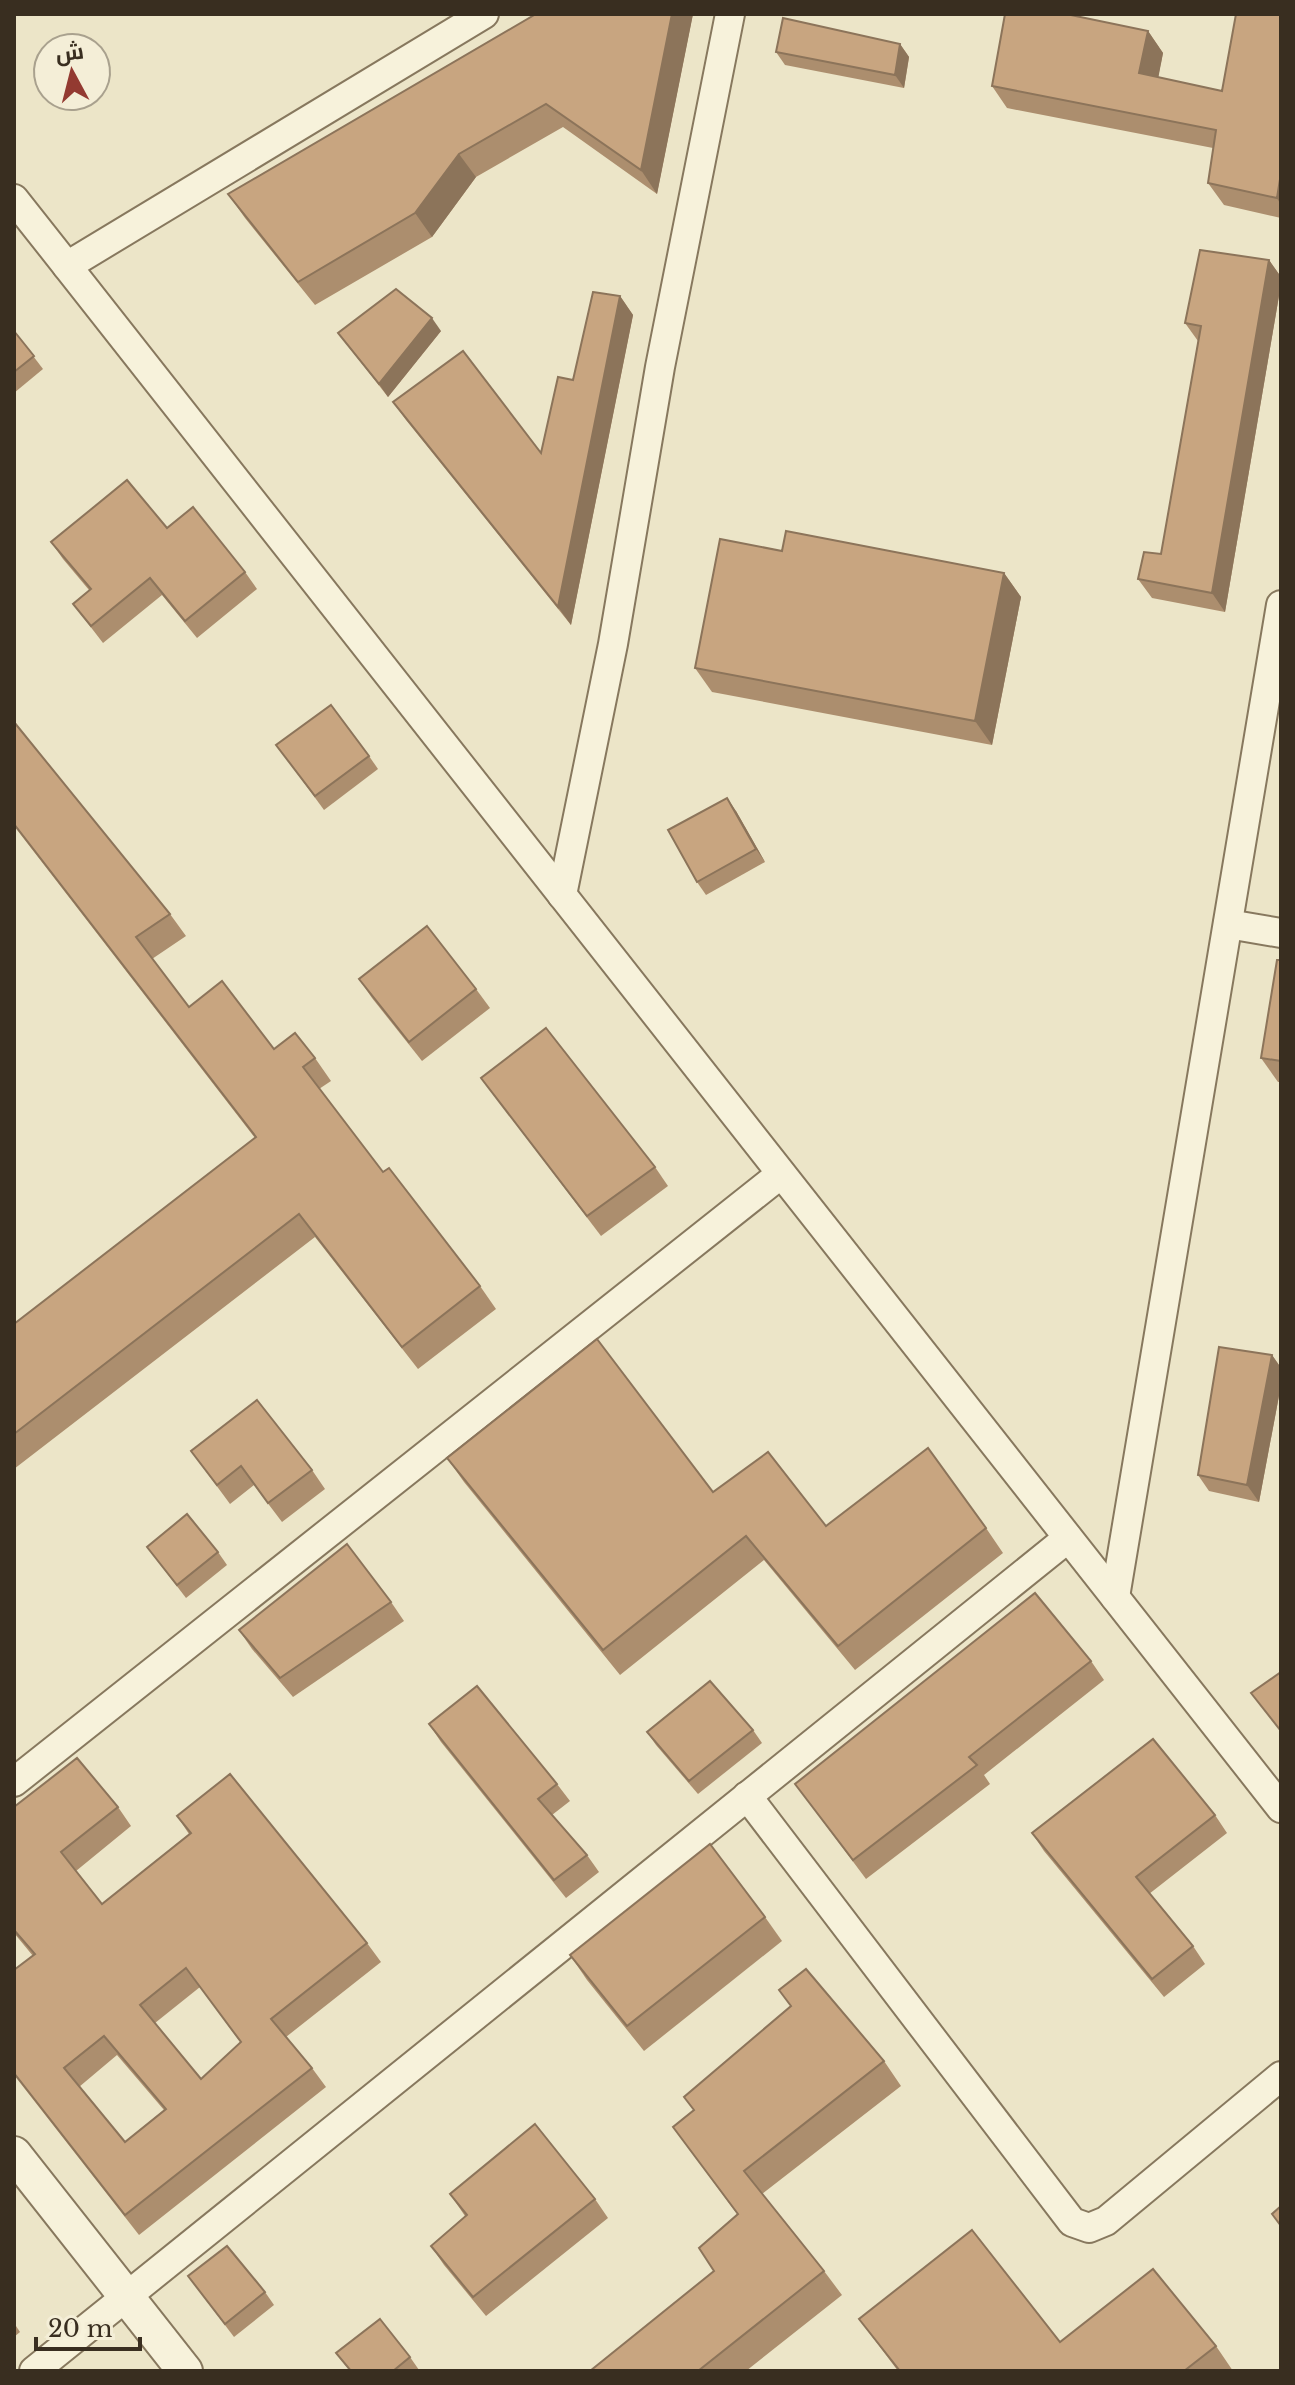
<svg xmlns="http://www.w3.org/2000/svg" width="1295" height="2385" font-family="'Libre Baskerville',Cairo,serif">
<rect width="100%" height="100%" fill="#ece5c8"/>
<g fill="none" stroke-linecap="round" stroke-linejoin="round">
<g stroke="#87785e" stroke-width="32">
<g id="minor">
<path d="M 14,199 L 67,266 L 484,14"/>
<path d="M 67,266 L 1281,1808"/>
<path d="M 562,895 L 613,644 L 660,367 L 730,14"/>
<path d="M 1228,924 L 1281,933"/>
<path d="M 1115,1597 L 1281,605"/>
<path d="M 14,1782 L 781,1174"/>
<path d="M 747,1796 L 1072,2222 L 1089,2228 L 1106,2221 L 1281,2076"/>
<path d="M 34,2371 L 1068,1538"/>
</g>
</g>
<g stroke="#87785e" stroke-width="38">
<path id="tertiary" d="M 14,2154 L 185,2371"/>
</g>
<use href="#minor" stroke="#f7f2db" stroke-width="28"/>
<use href="#tertiary" stroke="#f7f2db" stroke-width="34"/>
</g>
<g fill="#ac8e6e" fill-rule="evenodd">
<path d="M 536,14 L 693,14 L 657,194 L 563,127 L 476,177 L 432,237 L 315,305 L 245,218 L 228,194 Z"/>
<path d="M 1281,14 L 1281,218 L 1224,205 L 1208,183 L 1213,148 L 1007,108 L 992,86 L 1148,31 L 1163,53 L 1158,77 L 1222,91 Z"/>
<path d="M 900,44 L 909,57 L 904,88 L 785,65 L 776,52 Z"/>
<path d="M 1269,260 L 1281,277 L 1281,284 L 1225,612 L 1152,598 L 1138,579 L 1161,554 L 1198,341 L 1185,323 Z"/>
<path d="M 620,296 L 633,315 L 571,625 L 406,420 L 393,402 L 541,453 L 573,380 Z"/>
<path d="M 14,331 L 43,369 L 14,393 Z"/>
<path d="M 441,331 L 388,397 L 338,333 Z"/>
<path d="M 167,528 L 245,572 L 257,589 L 197,638 L 162,595 L 103,643 L 73,604 L 89,590 L 63,559 L 51,542 Z"/>
<path d="M 782,551 L 1004,573 L 1021,597 L 992,745 L 712,692 L 695,668 Z"/>
<path d="M 14,722 L 170,914 L 186,936 L 152,959 L 189,1007 L 274,1049 L 315,1058 L 331,1081 L 319,1089 L 383,1172 L 480,1286 L 496,1309 L 418,1369 L 315,1237 L 14,1469 L 14,1324 L 255,1138 L 14,826 Z"/>
<path d="M 369,756 L 378,769 L 324,810 L 286,758 Z"/>
<path d="M 736,811 L 765,862 L 706,895 L 697,882 Z"/>
<path d="M 1281,960 L 1281,1082 L 1278,1082 L 1261,1058 Z"/>
<path d="M 359,979 L 476,989 L 490,1008 L 422,1061 L 372,998 Z"/>
<path d="M 481,1078 L 655,1167 L 668,1186 L 601,1236 Z"/>
<path d="M 1272,1355 L 1281,1368 L 1281,1385 L 1259,1502 L 1209,1491 L 1198,1475 Z"/>
<path d="M 191,1451 L 312,1470 L 325,1489 L 282,1522 L 254,1485 L 230,1504 Z"/>
<path d="M 447,1458 L 713,1492 L 826,1526 L 986,1528 L 1003,1553 L 855,1670 L 764,1560 L 620,1675 L 464,1482 Z"/>
<path d="M 147,1547 L 218,1552 L 227,1565 L 186,1598 Z"/>
<path d="M 391,1602 L 404,1621 L 293,1697 L 252,1649 L 239,1630 Z"/>
<path d="M 1091,1661 L 1104,1680 L 984,1775 L 990,1784 L 866,1879 L 795,1784 Z"/>
<path d="M 429,1724 L 557,1784 L 570,1801 L 552,1815 L 587,1855 L 599,1872 L 566,1898 L 441,1742 Z"/>
<path d="M 753,1730 L 762,1743 L 698,1794 L 656,1745 L 647,1732 Z"/>
<path d="M 14,1807 L 118,1807 L 131,1826 L 76,1871 L 102,1904 L 189,1834 L 177,1816 L 367,1943 L 381,1962 L 286,2037 L 312,2068 L 326,2087 L 139,2235 L 14,2075 L 14,1970 L 33,1956 L 14,1933 ZM 200,1987 L 241,2043 L 201,2079 L 155,2023 ZM 117,2055 L 164,2110 L 125,2142 L 79,2087 Z"/>
<path d="M 1215,1815 L 1227,1833 L 1149,1894 L 1193,1946 L 1205,1964 L 1164,1997 L 1044,1851 L 1032,1833 Z"/>
<path d="M 765,1917 L 782,1941 L 644,2051 L 587,1980 L 570,1955 Z"/>
<path d="M 779,1990 L 884,2061 L 901,2086 L 762,2194 L 824,2271 L 842,2295 L 746,2371 L 590,2371 L 714,2271 L 737,2214 L 673,2127 L 694,2110 L 684,2097 L 791,2006 Z"/>
<path d="M 450,2194 L 595,2199 L 608,2218 L 486,2316 L 444,2265 L 431,2246 L 465,2216 Z"/>
<path d="M 188,2276 L 265,2292 L 274,2305 L 234,2337 Z"/>
<path d="M 859,2319 L 1060,2342 L 1216,2346 L 1233,2371 L 898,2371 Z"/>
<path d="M 14,2323 L 20,2332 L 14,2337 Z"/>
<path d="M 336,2353 L 410,2357 L 419,2370 L 418,2371 L 350,2371 Z"/>
</g>
<g fill="#8c745a">
<path d="M 672,14 L 693,14 L 657,194 L 641,170 Z"/>
<path d="M 1148,31 L 1163,53 L 1155,95 L 1139,73 Z"/>
<path d="M 900,44 L 909,57 L 904,88 L 895,75 Z"/>
<path d="M 459,154 L 476,177 L 432,237 L 415,213 Z"/>
<path d="M 1281,173 L 1281,205 L 1277,198 Z"/>
<path d="M 1269,260 L 1281,277 L 1281,284 L 1225,612 L 1212,593 Z"/>
<path d="M 620,296 L 633,315 L 571,625 L 558,607 Z"/>
<path d="M 432,318 L 441,331 L 388,397 L 379,384 Z"/>
<path d="M 1004,573 L 1021,597 L 992,745 L 975,721 Z"/>
<path d="M 727,798 L 736,811 L 765,862 L 756,849 Z"/>
<path d="M 1272,1355 L 1281,1368 L 1281,1385 L 1259,1502 L 1247,1485 Z"/>
</g>
<g fill="#c8a580" stroke="#8c745a" stroke-width="2" fill-rule="evenodd">
<path d="M 536,14 L 672,14 L 641,170 L 546,104 L 459,154 L 415,213 L 298,282 L 228,194 Z"/>
<path d="M 1005,14 L 1066,14 L 1148,31 L 1139,73 L 1222,91 L 1236,14 L 1281,14 L 1281,173 L 1277,198 L 1208,183 L 1216,130 L 992,86 Z"/>
<path d="M 783,18 L 900,44 L 895,75 L 776,52 Z"/>
<path d="M 1200,250 L 1269,260 L 1212,593 L 1138,579 L 1144,552 L 1161,554 L 1201,326 L 1185,323 Z"/>
<path d="M 396,289 L 432,318 L 379,384 L 338,333 Z"/>
<path d="M 593,292 L 620,296 L 558,607 L 393,402 L 463,351 L 541,453 L 558,377 L 573,380 Z"/>
<path d="M 14,331 L 34,356 L 14,372 Z"/>
<path d="M 127,480 L 167,528 L 193,507 L 245,572 L 185,621 L 150,578 L 91,626 L 73,604 L 91,589 L 51,542 Z"/>
<path d="M 786,531 L 1004,573 L 975,721 L 695,668 L 720,539 L 782,551 Z"/>
<path d="M 331,705 L 369,756 L 315,796 L 276,745 Z"/>
<path d="M 14,722 L 170,914 L 136,937 L 189,1007 L 222,981 L 274,1049 L 295,1033 L 315,1058 L 303,1067 L 383,1172 L 389,1168 L 480,1286 L 402,1347 L 299,1214 L 14,1434 L 14,1324 L 256,1137 L 14,824 Z"/>
<path d="M 727,798 L 756,849 L 697,882 L 668,830 Z"/>
<path d="M 427,926 L 476,989 L 409,1042 L 359,979 Z"/>
<path d="M 1277,960 L 1281,960 L 1281,1061 L 1261,1058 Z"/>
<path d="M 546,1028 L 655,1167 L 587,1216 L 481,1078 Z"/>
<path d="M 597,1339 L 713,1492 L 768,1452 L 826,1526 L 928,1448 L 986,1528 L 838,1646 L 746,1536 L 603,1650 L 447,1458 Z"/>
<path d="M 1219,1347 L 1272,1355 L 1247,1485 L 1198,1475 Z"/>
<path d="M 257,1400 L 312,1470 L 268,1503 L 241,1466 L 217,1485 L 191,1451 Z"/>
<path d="M 187,1514 L 218,1552 L 177,1585 L 147,1547 Z"/>
<path d="M 347,1544 L 391,1602 L 280,1678 L 239,1630 Z"/>
<path d="M 1035,1593 L 1091,1661 L 969,1757 L 977,1765 L 853,1860 L 795,1784 Z"/>
<path d="M 1281,1672 L 1281,1731 L 1251,1693 Z"/>
<path d="M 710,1681 L 753,1730 L 689,1781 L 647,1732 Z"/>
<path d="M 477,1686 L 557,1784 L 538,1799 L 587,1855 L 554,1880 L 429,1724 Z"/>
<path d="M 1153,1739 L 1215,1815 L 1136,1877 L 1193,1946 L 1152,1979 L 1032,1833 Z"/>
<path d="M 77,1758 L 118,1807 L 61,1852 L 102,1904 L 191,1833 L 177,1816 L 230,1774 L 367,1943 L 271,2019 L 312,2068 L 125,2215 L 14,2073 L 14,1970 L 35,1954 L 14,1930 L 14,1807 ZM 186,1968 L 241,2042 L 201,2079 L 140,2005 ZM 104,2036 L 166,2109 L 125,2142 L 64,2068 Z"/>
<path d="M 710,1844 L 765,1917 L 627,2026 L 570,1955 Z"/>
<path d="M 806,1969 L 884,2061 L 744,2171 L 824,2271 L 698,2371 L 590,2371 L 714,2271 L 699,2248 L 738,2214 L 673,2127 L 694,2110 L 684,2097 L 791,2006 L 779,1990 Z"/>
<path d="M 535,2124 L 595,2199 L 473,2297 L 431,2246 L 467,2215 L 450,2194 Z"/>
<path d="M 1281,2206 L 1281,2226 L 1272,2214 Z"/>
<path d="M 972,2230 L 1060,2342 L 1153,2269 L 1216,2346 L 1184,2371 L 900,2371 L 859,2319 Z"/>
<path d="M 227,2246 L 265,2292 L 225,2324 L 188,2276 Z"/>
<path d="M 380,2319 L 410,2357 L 393,2371 L 351,2371 L 336,2353 Z"/>
</g>
<rect width="1295" height="2385" fill="none" stroke="#392e20" stroke-width="32"/>
<g transform="translate(72 72) rotate(353)"><circle r="38" fill="#f4eed7" stroke="#a9a18e" stroke-width="2"/>
<path d="M0-6L14 30L0 20L-14 30Z" fill="#933a31"/>
<text y="-12" font-size="22" font-weight="bold" text-anchor="middle" fill="#392e20">ش</text>
</g>
<path d="M36 2337v12h104v-12" fill="none" stroke="#392e20" stroke-width="4"/>
<text x="48" y="2337" font-size="24" fill="#392e20" stroke="#f4eed7" stroke-width="6" paint-order="stroke">20 m</text>
</svg>
